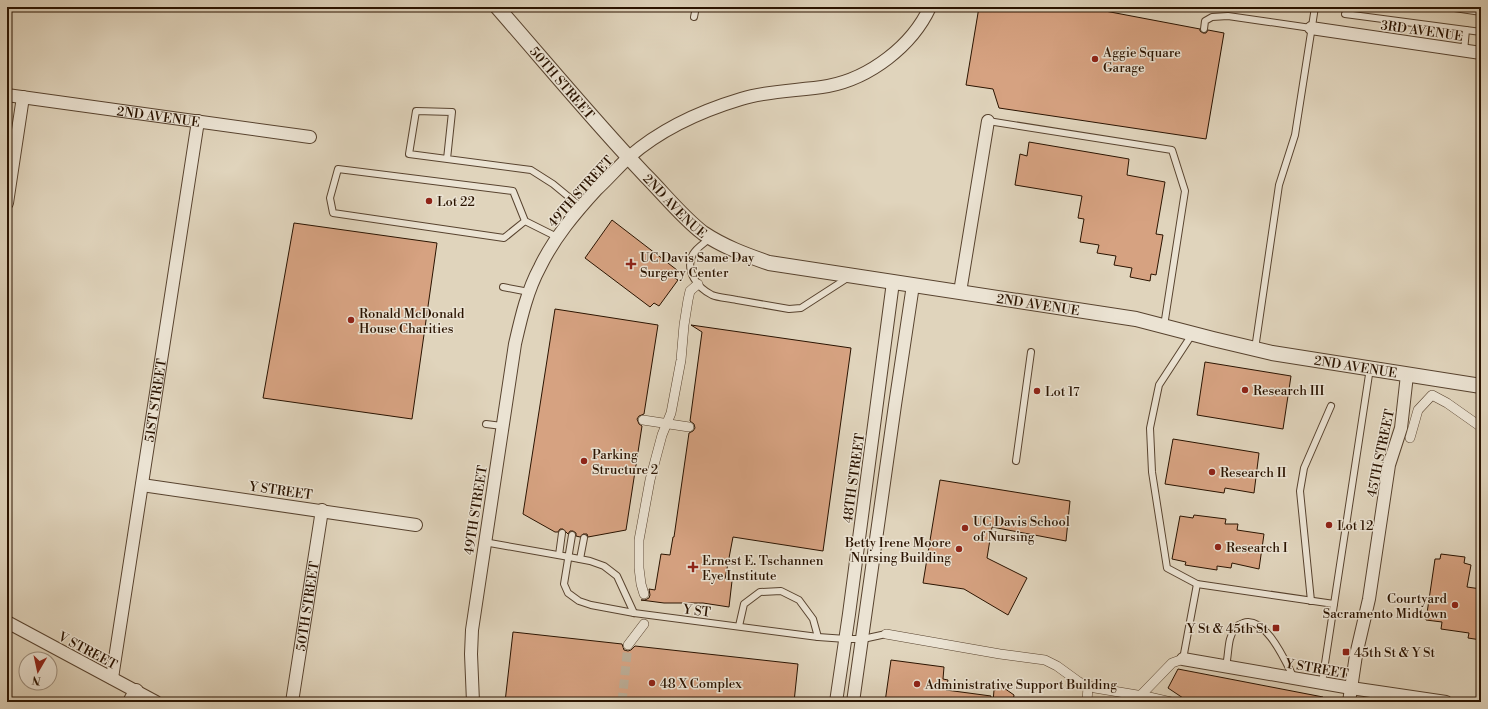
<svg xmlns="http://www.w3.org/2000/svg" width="1488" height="709" font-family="'Libre Bodoni',serif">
<rect width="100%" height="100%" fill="#e0d4bc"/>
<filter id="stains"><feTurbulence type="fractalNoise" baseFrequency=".005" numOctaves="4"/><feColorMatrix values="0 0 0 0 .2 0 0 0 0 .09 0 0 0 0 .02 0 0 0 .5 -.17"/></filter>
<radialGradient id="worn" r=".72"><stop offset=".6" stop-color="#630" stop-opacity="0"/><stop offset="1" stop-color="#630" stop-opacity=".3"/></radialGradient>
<g fill="#d6a281" stroke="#2a1300">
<path d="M 979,7 L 1084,7 L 1200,29 L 1200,31 L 1203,33 L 1206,33 L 1208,30 L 1224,33 L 1206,139 L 999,108 L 993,89 L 966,85 Z"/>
<path d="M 1029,142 L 1129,159 L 1127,175 L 1165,182 L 1156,234 L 1163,235 L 1156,275 L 1151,274 L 1150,281 L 1130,277 L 1132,268 L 1114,265 L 1116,256 L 1097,253 L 1099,245 L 1080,242 L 1084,219 L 1078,218 L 1082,196 L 1015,185 L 1020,154 L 1027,156 Z"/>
<path d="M 612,220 L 677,270 L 673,277 L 678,280 L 659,306 L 654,303 L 650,307 L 585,258 Z"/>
<path d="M 294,223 L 437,243 L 412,419 L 263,398 Z"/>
<path d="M 555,309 L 658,325 L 644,414 L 639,416 L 637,419 L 639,424 L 642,426 L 626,530 L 588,537 L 587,534 L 583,534 L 580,537 L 576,536 L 576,533 L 573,531 L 570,531 L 568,534 L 563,529 L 560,529 L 558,532 L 555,532 L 523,514 Z"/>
<path d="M 691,325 L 851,348 L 823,551 L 733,537 L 725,579 L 732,581 L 729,607 L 703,603 L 664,603 L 641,600 L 645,600 L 649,598 L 650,595 L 649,589 L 655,590 L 661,554 L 670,555 L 673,537 L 674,537 L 689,433 L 693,431 L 695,428 L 694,424 L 690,421 L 702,332 Z"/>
<path d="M 1205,362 L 1291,376 L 1283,429 L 1197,415 Z"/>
<path d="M 1173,439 L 1259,453 L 1254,493 L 1225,488 L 1224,493 L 1165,484 Z"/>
<path d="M 940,480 L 1070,501 L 1066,541 L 992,527 L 987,558 L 1027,578 L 1008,615 L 964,589 L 923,583 Z"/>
<path d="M 1194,515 L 1226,519 L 1225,524 L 1238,524 L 1237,530 L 1264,534 L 1259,569 L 1232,563 L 1231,568 L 1217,566 L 1217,570 L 1185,565 L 1186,562 L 1172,559 L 1180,516 L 1193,518 Z"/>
<path d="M 1441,554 L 1465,557 L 1464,563 L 1471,565 L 1467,587 L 1481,589 L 1481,640 L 1468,638 L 1469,633 L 1441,629 L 1442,622 L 1426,620 L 1435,559 L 1440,559 Z"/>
<path d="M 513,632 L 622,644 L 624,650 L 628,651 L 631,650 L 635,646 L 798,664 L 794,702 L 505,702 Z"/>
<path d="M 891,660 L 944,667 L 943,679 L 948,680 L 946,690 L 991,696 L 990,702 L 885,702 Z"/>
<path d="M 1178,669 L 1323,697 L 1322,702 L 1189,702 L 1168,688 Z"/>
<path d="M 1004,688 L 1014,695 L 1013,702 L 993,702 L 994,690 Z"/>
</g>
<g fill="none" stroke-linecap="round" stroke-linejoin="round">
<path stroke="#bcad96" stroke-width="9" stroke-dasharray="9 4.5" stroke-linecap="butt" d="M 622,702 L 628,645"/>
<g stroke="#58432f" stroke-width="8">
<g id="service">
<path d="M 1448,7 L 1481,12"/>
<path d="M 1345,14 L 1466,30 L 1464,51"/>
<path d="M 694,17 L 696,7"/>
<path d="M 1204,29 L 1205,21 L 1212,17 L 1228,16 L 1311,28"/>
<path d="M 1466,30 L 1481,32"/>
<path d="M 988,121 L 1172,150 L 1185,191 L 1164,326"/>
<path d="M 447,159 L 452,112 L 416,111 L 409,154 L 531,170 L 553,184 L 581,207"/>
<path d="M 525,221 L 513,191 L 338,169 L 330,198 L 333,213 L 504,238 L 525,221 L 557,237"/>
<path d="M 711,237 C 705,243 697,247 693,254 C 684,271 698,288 712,295 C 719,298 729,298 737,300 C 754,303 771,306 789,309 L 801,308 L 849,277"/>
<path d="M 503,287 L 529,292"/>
<path d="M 1193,333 L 1159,385 L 1150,428 L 1152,472 L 1167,568 L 1197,584 L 1334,604"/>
<path d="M 1255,349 L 1279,185 L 1295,135 L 1315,7"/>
<path d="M 486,424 L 502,426"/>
<path d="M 1016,461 L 1031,352"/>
<path d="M 572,535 L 564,584 L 568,593 L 579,601 L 591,605 L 634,613 L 818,637 L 846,639 L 863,639 L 886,634"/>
<path d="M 484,542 L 569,557 L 590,561 L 604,566 L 617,576 L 634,613"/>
<path d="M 559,555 L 562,533"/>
<path d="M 580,559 L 584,538"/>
<path d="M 1311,601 L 1300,491 L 1304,468 L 1331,406"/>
<path d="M 739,626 L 744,604 L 760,592 L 781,591 L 799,600 L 813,619 L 818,637"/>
<path d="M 1183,659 L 1197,584"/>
<path d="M 1226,666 C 1228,657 1228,647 1230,639 C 1232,632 1236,625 1243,623 C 1266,615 1286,663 1294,678"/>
<path d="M 1322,683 L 1370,368"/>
</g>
</g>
<g stroke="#58432f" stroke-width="10">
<g id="pedestrian">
<path d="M 643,420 L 689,427"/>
<path d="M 1410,438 L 1418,410 L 1432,395 L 1447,403 L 1481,427"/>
<path d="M 644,594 L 641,584 L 639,568 L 639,540 L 650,480 L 662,435 L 671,413 L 681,360 L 684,325 L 688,300 L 690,291 L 698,284"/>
<path d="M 886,634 L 1000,654 L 1045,660 L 1057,666 L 1079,682 L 1095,688 L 1149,697 L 1171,702"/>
<path d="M 628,645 L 644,624"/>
<path d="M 1141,695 L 1172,663 L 1183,659"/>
<path d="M 1087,702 L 1088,686"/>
</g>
</g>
<g stroke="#58432f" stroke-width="14">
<g id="minor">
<path d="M 1311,28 L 1481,53"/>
<path id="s1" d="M 7,95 L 310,137"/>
<path d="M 7,203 L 23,97"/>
<path d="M 960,292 L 988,121"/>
<path d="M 142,485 L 416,525"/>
<path d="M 7,622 L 156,702"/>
<path d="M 1183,659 L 1351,688 L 1446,702"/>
<path id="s2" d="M 112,678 L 198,121"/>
<path id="s3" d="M 292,702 L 322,510"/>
<path d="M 473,702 L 471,654 L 472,630 L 515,344 C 521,318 527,291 540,267 C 554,238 575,213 597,189 C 608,179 618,167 629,157 C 661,129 701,111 741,99 C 770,90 799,91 828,86 C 870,78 912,46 930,7"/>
<path d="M 836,702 L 849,614 L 893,282"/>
<path d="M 853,702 L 895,405 L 913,285"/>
<path d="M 1349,702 L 1356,655 L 1369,599 L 1389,465 L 1401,428 L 1407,375"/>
</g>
</g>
<g stroke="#58432f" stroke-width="16">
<g id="tertiary">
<path id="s4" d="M 497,7 C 546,63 594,121 645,175 C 664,194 682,217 703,233 C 724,247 746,255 769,263 L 1136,319 L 1213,339 L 1272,353 L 1481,386"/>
<path d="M 130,702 L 136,691"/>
</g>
</g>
<use href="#service" stroke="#ebe3d3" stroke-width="6"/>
<use href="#pedestrian" stroke="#ebe3d3" stroke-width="9"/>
<use href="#minor" stroke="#ebe3d3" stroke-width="12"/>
<use href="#tertiary" stroke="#ebe3d3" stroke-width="14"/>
</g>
<g fill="#8f2418" stroke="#ebe3d3" stroke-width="1.5">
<circle cx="1095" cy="59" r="4"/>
<circle cx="429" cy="201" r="4"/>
<path d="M629 258h4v4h4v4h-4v4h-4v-4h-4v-4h4z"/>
<circle cx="351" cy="320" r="4"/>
<circle cx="1245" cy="390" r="4"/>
<circle cx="1037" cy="391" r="4"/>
<circle cx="584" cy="461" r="4"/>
<circle cx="1212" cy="472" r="4"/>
<circle cx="1329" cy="525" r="4"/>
<circle cx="965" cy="528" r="4"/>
<circle cx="1218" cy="547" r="4"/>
<circle cx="959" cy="549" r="4"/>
<path d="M691 561h4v4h4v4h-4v4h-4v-4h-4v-4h4z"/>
<circle cx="1455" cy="605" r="4"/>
<rect x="1272" y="624" width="8" height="8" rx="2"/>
<rect x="1342" y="648" width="8" height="8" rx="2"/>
<circle cx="652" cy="683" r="4"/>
<circle cx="917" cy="684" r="4"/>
</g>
<g text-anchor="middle" stroke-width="3" stroke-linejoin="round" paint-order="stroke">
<g font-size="13" fill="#2a1300" stroke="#ebe3d3">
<text transform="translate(1422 30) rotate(8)" y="5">3RD AVENUE</text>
<text dy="5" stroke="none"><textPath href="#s4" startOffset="100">50TH STREET</textPath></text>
<text dy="5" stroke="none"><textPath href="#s1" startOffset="153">2ND AVENUE</textPath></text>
<text transform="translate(580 191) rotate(-48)" y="5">49TH STREET</text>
<text dy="5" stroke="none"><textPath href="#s4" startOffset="267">2ND AVENUE</textPath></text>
<text dy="5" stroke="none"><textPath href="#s4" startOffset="651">2ND AVENUE</textPath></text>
<text dy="5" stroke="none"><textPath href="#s4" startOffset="975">2ND AVENUE</textPath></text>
<text dy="5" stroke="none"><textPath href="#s2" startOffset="281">51ST STREET</textPath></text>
<text transform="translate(1380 453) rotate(-78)" y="5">45TH STREET</text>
<text transform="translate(853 478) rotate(-82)" y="5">48TH STREET</text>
<text transform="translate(281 490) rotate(8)" y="5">Y STREET</text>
<text transform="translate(475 510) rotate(-81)" y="5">49TH STREET</text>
<text dy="5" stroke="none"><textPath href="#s3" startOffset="97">50TH STREET</textPath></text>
<text transform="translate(697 610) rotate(7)" y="5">Y ST</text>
<text transform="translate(88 650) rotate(28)" y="5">V STREET</text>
<text transform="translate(1317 668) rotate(10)" y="5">Y STREET</text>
</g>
<g font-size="13" fill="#2a1300" stroke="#ebe3d3" text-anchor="start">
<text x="1103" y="57">Aggie Square<tspan x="1103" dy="15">Garage</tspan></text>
<text x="437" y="206">Lot 22</text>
<text x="640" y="262">UC Davis Same Day<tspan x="640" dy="15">Surgery Center</tspan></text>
<text x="359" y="318">Ronald McDonald<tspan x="359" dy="15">House Charities</tspan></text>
<text x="1253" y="395">Research III</text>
<text x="1045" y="396">Lot 17</text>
<text x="592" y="459">Parking<tspan x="592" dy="15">Structure 2</tspan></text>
<text x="1220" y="477">Research II</text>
<text x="973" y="526">UC Davis School<tspan x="973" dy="15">of Nursing</tspan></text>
<text x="1337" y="530">Lot 12</text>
<text x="951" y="547" text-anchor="end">Betty Irene Moore<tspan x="951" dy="15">Nursing Building</tspan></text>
<text x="1226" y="552">Research I</text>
<text x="702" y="565">Ernest E. Tschannen<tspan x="702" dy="15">Eye Institute</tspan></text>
<text x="1447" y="603" text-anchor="end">Courtyard<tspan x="1447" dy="15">Sacramento Midtown</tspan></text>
<text x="1268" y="633" text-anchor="end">Y St &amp; 45th St</text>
<text x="1354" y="657">45th St &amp; Y St</text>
<text x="660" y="688">48 X Complex</text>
<text x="925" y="689">Administrative Support Building</text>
</g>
</g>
<rect width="1488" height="709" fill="none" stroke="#e0d4bc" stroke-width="24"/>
<rect x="8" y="8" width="1472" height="693" fill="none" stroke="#2a1300" stroke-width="2"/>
<rect x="12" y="12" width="1464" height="685" fill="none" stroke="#2a1300"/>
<g transform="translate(38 671) rotate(189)"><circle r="19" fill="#ebe3d3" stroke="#9e907f"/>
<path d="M0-3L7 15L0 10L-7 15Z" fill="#8f2418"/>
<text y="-6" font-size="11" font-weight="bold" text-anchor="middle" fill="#2a1300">N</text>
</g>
<rect width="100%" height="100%" filter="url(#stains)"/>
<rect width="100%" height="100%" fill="url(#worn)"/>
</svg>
